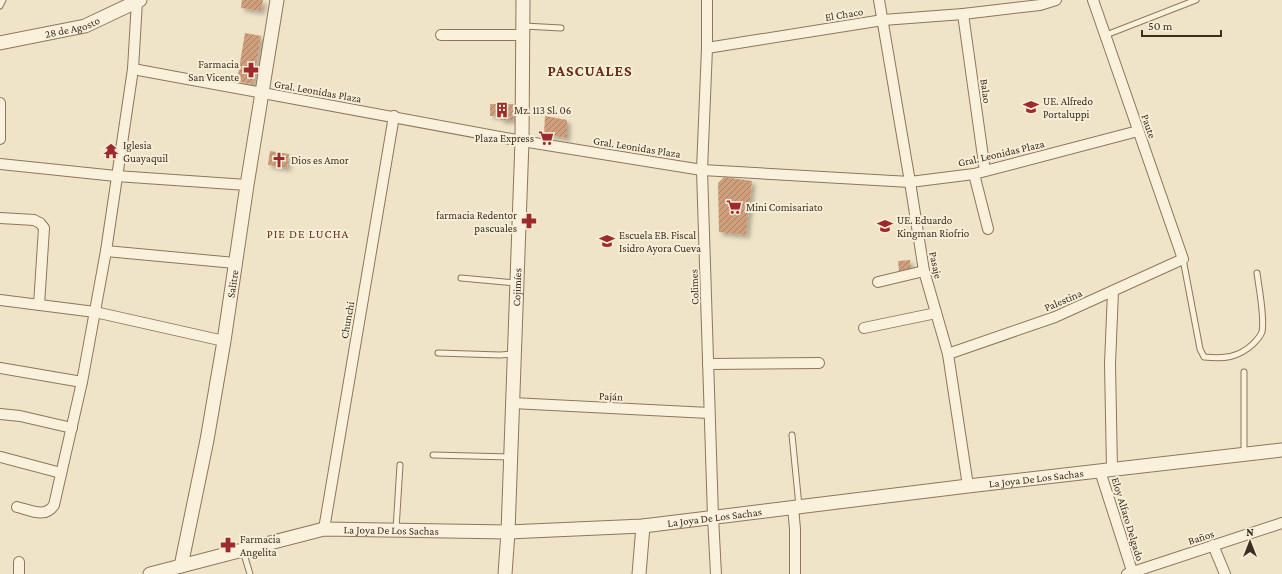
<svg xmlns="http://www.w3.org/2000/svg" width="1282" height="574" font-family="'Crimson Pro',serif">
<defs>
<pattern id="building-hatch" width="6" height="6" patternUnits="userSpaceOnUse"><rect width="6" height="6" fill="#cf9f7d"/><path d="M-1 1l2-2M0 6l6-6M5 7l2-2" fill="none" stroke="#a98266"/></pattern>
<filter id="shadow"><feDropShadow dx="3.5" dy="3.5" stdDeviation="2" flood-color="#0004"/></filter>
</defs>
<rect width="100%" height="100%" fill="#f0e4c8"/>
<g fill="url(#building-hatch)" filter="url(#shadow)">
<path d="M 242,0 L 263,0 L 261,11 L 241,8 Z"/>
<path d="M 245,33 L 261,36 L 253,84 L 237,81 Z"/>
<path d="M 490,104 L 513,104 L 513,120 L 500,120 L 500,116 L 490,116 Z"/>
<path d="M 545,116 L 567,120 L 567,138 L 544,134 Z"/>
<path d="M 270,151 L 289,154 L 287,168 L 268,165 Z"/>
<path d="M 724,177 L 752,181 L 746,235 L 719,232 L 718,183 Z"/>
<path d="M 910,260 L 911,270 L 899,271 L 898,261 Z"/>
</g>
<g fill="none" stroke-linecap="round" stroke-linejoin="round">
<g stroke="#8d765c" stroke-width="7">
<g id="service">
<path d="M 0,6 L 3,0"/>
<path d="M 524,26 L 561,28"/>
<path d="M 1106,35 L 1196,0"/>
<path d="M 1183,259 L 1200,349 L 1204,357 C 1224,359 1238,358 1253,344 C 1257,340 1260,337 1262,332 C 1265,318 1259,289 1257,273"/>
<path d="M 461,278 L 516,283"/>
<path d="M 438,353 L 500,355 L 513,354"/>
<path d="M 792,435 L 799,506"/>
<path d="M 1244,454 L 1244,372"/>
<path d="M 433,455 L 510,457"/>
<path d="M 396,529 L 400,465"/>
<path d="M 243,551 L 250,574"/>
</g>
</g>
<g stroke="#8d765c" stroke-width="12">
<g id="minor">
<path d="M 707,0 L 707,48 L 702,170 L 713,517 L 716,574"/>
<path d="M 879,0 L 910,182 L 924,271 L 948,354 L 968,486"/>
<path d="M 963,14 L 985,171"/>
<path d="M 441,35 L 523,35"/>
<path d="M 707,48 L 883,20 L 963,14 L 1040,5 L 1056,0"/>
<path d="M 133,69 L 522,141 L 702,170 L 910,182 L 974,174 L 1138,131"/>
<path d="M 0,103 L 0,139"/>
<path d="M 0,164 L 116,176 L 247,185"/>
<path d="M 974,174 L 988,229"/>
<path d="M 0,218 L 34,220 L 40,223 L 44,228 L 39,305"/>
<path d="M 106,251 L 235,263"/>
<path d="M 878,282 L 924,271"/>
<path d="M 0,300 L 95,312 L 224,341"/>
<path d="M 864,328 L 936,313"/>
<path d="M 948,354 L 1055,317 L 1183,259 L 1093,0"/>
<path d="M 708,364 L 819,363"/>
<path d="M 0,368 L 82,382"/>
<path d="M 512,403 L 709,413"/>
<path d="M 0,414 L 20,416 L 72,428"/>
<path d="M 1,457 L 61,473"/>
<path d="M 1112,469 L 1110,364 L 1113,291"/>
<path d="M 1100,471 L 1133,574"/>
<path d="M 17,507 C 30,510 45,519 54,505 L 82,382 L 106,251 L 133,69 L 137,1"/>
<path d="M 793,507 L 795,529 L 795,574"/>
<path d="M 324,529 L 394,116"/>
<path d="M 1213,545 L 1225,574"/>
<path d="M 19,562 L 19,574"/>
<path d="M 1127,574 L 1282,523"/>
</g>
</g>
<g stroke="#8d765c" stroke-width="15">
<g id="tertiary">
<path id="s1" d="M 0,43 L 85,26 L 140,0"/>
<path id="s2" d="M 181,566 L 207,440 L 224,341 L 247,185 L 277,0"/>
<path id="s3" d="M 150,574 L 324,529 L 508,532 L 643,526 L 968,486 L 1282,450"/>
<path id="s4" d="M 505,574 L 508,532 L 522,141 L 523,0"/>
<path d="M 639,574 L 643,526"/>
</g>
</g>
<use href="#service" stroke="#faf1dc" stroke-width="5"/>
<use href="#minor" stroke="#faf1dc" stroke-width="10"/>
<use href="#tertiary" stroke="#faf1dc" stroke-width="13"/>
</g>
<defs>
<g id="pharmacy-bare" transform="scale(1.2)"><path d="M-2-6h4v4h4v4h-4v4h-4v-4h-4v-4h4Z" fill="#9e2a2b" stroke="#f7eed8" stroke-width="2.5" paint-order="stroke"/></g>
<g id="school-bare" transform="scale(1.2)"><path d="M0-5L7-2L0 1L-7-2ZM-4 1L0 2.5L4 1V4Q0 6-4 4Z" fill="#9e2a2b" stroke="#f7eed8" stroke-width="2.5" paint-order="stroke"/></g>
<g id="building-bare" transform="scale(1.2)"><path d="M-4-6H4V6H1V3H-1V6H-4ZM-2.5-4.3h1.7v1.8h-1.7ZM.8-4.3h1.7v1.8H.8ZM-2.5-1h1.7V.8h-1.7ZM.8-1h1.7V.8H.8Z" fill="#9e2a2b" stroke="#f7eed8" stroke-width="2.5" paint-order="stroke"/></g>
<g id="supermarket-bare" transform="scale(1.2)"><path d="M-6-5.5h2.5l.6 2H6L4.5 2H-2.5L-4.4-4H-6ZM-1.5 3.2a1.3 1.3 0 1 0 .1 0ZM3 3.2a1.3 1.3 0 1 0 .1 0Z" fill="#9e2a2b" stroke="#f7eed8" stroke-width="2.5" paint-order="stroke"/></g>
<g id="temple-bare" transform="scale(1.2)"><path d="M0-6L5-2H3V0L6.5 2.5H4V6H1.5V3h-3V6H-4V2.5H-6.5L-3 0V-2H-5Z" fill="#9e2a2b" stroke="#f7eed8" stroke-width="2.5" paint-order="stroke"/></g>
<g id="church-bare" transform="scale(1.2)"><path d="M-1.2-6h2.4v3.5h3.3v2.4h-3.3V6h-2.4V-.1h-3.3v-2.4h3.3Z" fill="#9e2a2b" stroke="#f7eed8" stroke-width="2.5" paint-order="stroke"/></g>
</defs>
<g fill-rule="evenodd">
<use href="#pharmacy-bare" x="251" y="70"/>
<use href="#school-bare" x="1031" y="107"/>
<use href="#building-bare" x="502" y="110"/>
<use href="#supermarket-bare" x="546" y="138"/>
<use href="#temple-bare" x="111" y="151"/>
<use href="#church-bare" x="279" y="160"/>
<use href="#supermarket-bare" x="734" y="207"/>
<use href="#pharmacy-bare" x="529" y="221"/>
<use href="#school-bare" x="885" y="226"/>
<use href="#school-bare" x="607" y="241"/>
<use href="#pharmacy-bare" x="228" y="545"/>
</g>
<g text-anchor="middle" stroke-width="4" stroke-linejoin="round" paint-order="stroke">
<g font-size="11" fill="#3d2e20" stroke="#f7eed8">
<text transform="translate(844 14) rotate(-9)" y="4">El Chaco</text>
<text dy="4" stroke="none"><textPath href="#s1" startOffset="74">28 de Agosto</textPath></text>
<text transform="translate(318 91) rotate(10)" y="4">Gral. Leonidas Plaza</text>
<text transform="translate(986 91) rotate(82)" y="4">Balao</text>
<text transform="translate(1149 126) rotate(71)" y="4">Paute</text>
<text transform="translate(637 147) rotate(9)" y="4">Gral. Leonidas Plaza</text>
<text transform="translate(1001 153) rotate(-13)" y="4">Gral. Leonidas Plaza</text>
<text transform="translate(936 265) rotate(78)" y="4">Pasaje</text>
<text dy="4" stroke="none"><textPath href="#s2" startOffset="287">Salitre</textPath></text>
<text dy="4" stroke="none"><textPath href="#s4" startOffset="287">Cojimíes</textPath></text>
<text transform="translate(694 287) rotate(-92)" y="4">Colimes</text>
<text transform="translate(1063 300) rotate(-23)" y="4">Palestina</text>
<text transform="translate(347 320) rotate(-80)" y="4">Chunchi</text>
<text transform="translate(611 396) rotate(3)" y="4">Paján</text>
<text dy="4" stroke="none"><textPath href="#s3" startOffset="895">La Joya De Los Sachas</textPath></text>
<text dy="4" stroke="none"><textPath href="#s3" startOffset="571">La Joya De Los Sachas</textPath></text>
<text transform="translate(1128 519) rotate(73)" y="4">Eloy Alfaro Delgado</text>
<text dy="4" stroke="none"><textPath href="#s3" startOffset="247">La Joya De Los Sachas</textPath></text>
<text transform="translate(1201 537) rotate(-18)" y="4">Baños</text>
</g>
<g font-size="11" fill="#3d2e20" stroke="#f7eed8" text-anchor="start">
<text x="239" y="68" text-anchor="end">Farmacia<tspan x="239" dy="13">San Vicente</tspan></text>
<text x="1043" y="105">UE. Alfredo<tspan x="1043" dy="13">Portaluppi</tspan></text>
<text x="514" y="114">Mz. 113 Sl. 06</text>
<text x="534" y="142" text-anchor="end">Plaza Express</text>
<text x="123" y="149">Iglesia<tspan x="123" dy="13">Guayaquil</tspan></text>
<text x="291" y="164">Dios es Amor</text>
<text x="746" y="211">Mini Comisariato</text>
<text x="517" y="219" text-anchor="end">farmacia Redentor<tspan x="517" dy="13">pascuales</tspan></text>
<text x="897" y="224">UE. Eduardo<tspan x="897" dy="13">Kingman Riofrio</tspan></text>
<text x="619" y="239">Escuela EB. Fiscal<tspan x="619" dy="13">Isidro Ayora Cueva</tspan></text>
<text x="240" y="543">Farmacia<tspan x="240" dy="13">Angelita</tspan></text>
</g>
<g font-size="12" letter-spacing="1" fill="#6b2e1e" stroke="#f7eed8">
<text x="308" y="238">PIE DE LUCHA</text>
</g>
<g font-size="15" font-weight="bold" letter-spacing="1" fill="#6b2e1e" stroke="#f7eed8">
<text x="590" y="76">PASCUALES</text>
</g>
</g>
<g transform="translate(1250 542)" stroke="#f7eed8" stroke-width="3" paint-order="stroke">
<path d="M0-3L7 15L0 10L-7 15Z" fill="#3d2e20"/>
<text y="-6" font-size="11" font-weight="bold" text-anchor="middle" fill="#3d2e20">N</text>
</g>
<path d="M1142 30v6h79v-6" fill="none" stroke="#3d2e20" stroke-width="2"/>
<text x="1148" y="30" font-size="12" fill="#3d2e20" stroke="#f7eed8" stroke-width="3" paint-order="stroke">50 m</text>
</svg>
